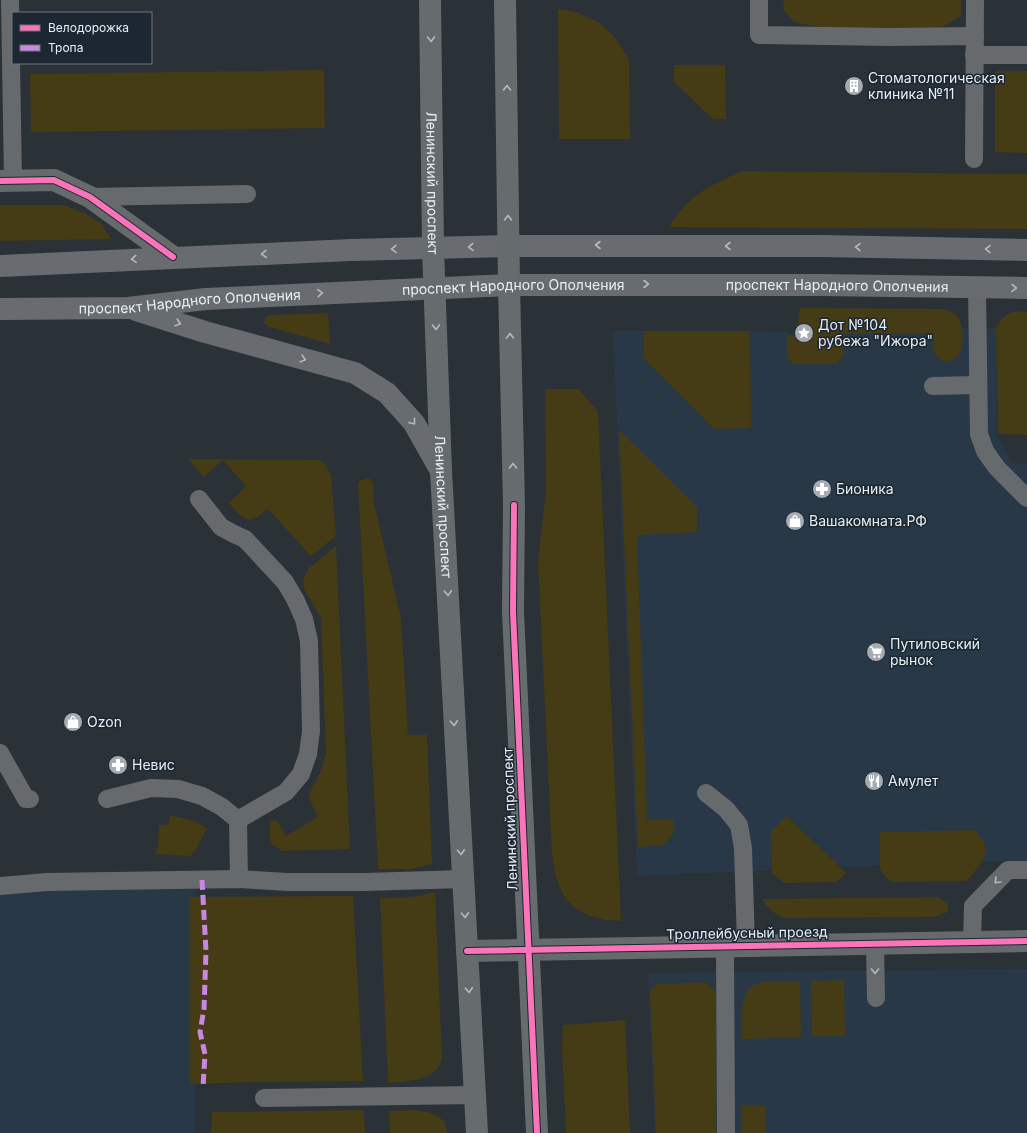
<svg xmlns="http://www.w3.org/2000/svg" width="1027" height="1133" font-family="Inter,sans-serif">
<rect width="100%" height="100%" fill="#2a3137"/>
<g fill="#283846">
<path d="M 841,328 L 996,328 L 997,435 L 1012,463 L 1027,464 L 1027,860 L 637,876 L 613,331 L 644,331 L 644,359 L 751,428 L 750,331 L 789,332 L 790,361 L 841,361 Z"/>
<path d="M 196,874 L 195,1133 L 0,1133 L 0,877 Z"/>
<path d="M 1027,969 L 1027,1133 L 655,1133 L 648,973 Z"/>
</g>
<g fill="#453b14">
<path d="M 783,0 L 961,0 L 961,16 L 944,26 L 914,31 L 824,28 L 794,22 L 784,10 Z"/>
<path d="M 558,9 L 576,12 L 598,22 L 615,37 L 629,60 L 630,139 L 559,139 Z"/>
<path d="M 674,65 L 725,65 L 726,119 L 713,119 L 674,82 Z"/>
<path d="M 324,70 L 325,128 L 31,132 L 30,74 Z"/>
<path d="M 995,71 L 1027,71 L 1027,153 L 995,152 Z"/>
<path d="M 743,171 L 1027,174 L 1027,229 L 669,227 C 688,195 710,185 743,171 Z"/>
<path d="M 0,205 L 64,205 L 84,213 L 101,223 L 111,239 L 0,241 Z"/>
<path d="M 800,308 L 943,309 C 949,311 953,312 957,316 C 966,326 966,364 945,361 C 941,361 937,358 935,354 C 932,349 934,339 934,333 L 843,334 L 843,356 L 837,364 L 793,364 L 787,357 L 787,335 L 796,335 Z"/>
<path d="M 1016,311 L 1027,312 L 1027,435 L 998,434 L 996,328 C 1001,318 1006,314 1016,311 Z"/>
<path d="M 328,313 L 330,344 L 270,327 L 266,325 L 264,322 L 266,317 L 270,315 Z"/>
<path d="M 644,331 L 750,331 L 751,428 L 714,429 L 644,359 Z"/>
<path d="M 545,389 L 578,389 L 598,411 L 621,921 C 574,919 557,900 552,854 L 538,561 L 546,491 Z"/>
<path d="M 619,430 L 697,507 L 697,532 L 637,535 L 647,820 L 674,819 L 674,833 L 663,845 L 638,847 Z"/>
<path d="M 188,459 L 320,460 L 325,464 L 331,475 L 336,536 L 311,556 L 268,509 C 264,511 261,515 258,517 C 245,525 236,511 229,503 L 246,486 L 223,460 L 204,477 Z"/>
<path d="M 366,478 L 370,479 L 373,483 L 374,503 L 401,618 L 408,735 L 427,735 L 432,864 L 412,869 L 378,869 L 358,483 L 361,480 Z"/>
<path d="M 336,546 L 350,849 L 282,851 L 270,843 L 270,820 L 278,821 L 286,836 L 318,817 L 309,799 L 310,792 L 321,771 L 326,754 L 321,618 L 304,589 L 303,580 L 308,569 Z"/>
<path d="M 170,815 L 194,821 L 207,828 L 197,847 L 191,856 L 155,854 L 158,846 L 159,825 L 168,825 Z"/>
<path d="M 787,816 L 846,873 L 837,882 L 784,883 L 772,873 L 771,832 Z"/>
<path d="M 978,830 L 978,836 C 997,850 977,868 967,881 L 892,882 L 884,875 L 880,868 L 880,832 Z"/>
<path d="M 435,892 L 442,1058 C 437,1082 407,1081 388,1083 L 380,898 L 413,897 Z"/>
<path d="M 353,896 L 363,1081 L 260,1082 L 190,1084 L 189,897 Z"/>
<path d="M 938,897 L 947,904 L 948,912 L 933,917 L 784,918 C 774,914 769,909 762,899 Z"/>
<path d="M 844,980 L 845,1036 L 812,1036 L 811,981 Z"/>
<path d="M 800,981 L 801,1037 L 742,1039 C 742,1023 738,987 759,983 C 772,980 787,982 800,981 Z"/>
<path d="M 705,982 C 713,986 715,991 716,999 L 716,1133 L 656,1133 L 650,992 L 653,987 L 656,984 Z"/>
<path d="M 625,1020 L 630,1133 L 566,1133 L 562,1049 L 563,1025 Z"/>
<rect x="742" y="1106" width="23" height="27"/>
<path d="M 364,1110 L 365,1133 L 211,1133 L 212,1112 Z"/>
<path d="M 415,1110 C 431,1113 446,1114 447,1133 L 390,1133 L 389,1111 Z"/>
</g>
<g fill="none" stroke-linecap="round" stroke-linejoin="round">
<g stroke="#666a6d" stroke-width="18">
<path d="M 10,0 L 13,181"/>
<path d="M 759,0 L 759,35 L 889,37 L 975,36"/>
<path d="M 974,55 L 1027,55"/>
<path d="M 974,159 L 975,0"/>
<path d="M 90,197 L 247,194"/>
<path d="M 977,287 L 979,434 L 985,451 L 997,468 L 1027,498"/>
<path d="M 933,386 L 978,385"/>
<path d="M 199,499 L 221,527 L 234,534 L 245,539 L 285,582 L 295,599 L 304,619 L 309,641 L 311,731 L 308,754 L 301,774 L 286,792 L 238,820"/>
<path d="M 0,753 L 26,799 L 30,799"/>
<path d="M 706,793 L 726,809 L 739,825 L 743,848 L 746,945"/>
<path d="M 107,799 L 151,788 L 178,789 L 202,796 L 222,807 L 238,820 L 239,879"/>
<path d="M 0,886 L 47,882 L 239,879 L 288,882 L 365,882 L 463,879"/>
<path d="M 972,942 L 973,906 L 1008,870 L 1027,870"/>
<path d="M 875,943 L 876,998"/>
<path d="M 725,946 L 726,1133"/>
<path d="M 264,1098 L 475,1095"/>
</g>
<g stroke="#666a6d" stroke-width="22">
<path d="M 0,181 L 54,180 L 90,197 L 173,257"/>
<path d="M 467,951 L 1027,941"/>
</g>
<g stroke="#686c70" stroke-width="22">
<path d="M 0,266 L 351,250 L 508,246 L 821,246 L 1027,250"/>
<path id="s1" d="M 0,309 L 128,308 L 206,299 L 509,285 L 820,285 L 1027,288"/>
<path d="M 136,310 L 205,332 L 355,373 L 387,393 L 414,423 L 441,471"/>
</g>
<g stroke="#666b6e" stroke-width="22">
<path id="s2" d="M 430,0 L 433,248 L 441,471 L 477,1133"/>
<path d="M 505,0 L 509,285 L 514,505 L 513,612 L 537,1133"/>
</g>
<path stroke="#c787e3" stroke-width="5" stroke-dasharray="10 5" stroke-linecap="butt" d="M 202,880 L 206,951 L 204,1009 L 200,1032 L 205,1054 L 203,1087"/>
<g stroke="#1c2732" stroke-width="8">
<g id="cycleway">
<path d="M 0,181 L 54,180 L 90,197 L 173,257"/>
<path d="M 514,505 L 513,612 L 537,1133"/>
<path d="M 467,951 L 1027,941"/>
</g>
</g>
<use href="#cycleway" stroke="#fb73b8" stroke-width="6"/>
</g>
<defs><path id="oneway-chevron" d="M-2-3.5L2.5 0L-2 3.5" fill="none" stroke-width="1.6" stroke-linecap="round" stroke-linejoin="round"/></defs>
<g stroke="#b3bac0">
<use href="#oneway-chevron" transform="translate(431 39) rotate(89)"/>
<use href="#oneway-chevron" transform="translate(507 88) rotate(-91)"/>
<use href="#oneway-chevron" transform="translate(508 218) rotate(-90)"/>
<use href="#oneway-chevron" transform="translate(436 327) rotate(88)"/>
<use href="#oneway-chevron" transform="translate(510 336) rotate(-91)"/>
<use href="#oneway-chevron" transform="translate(513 466) rotate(-91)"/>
<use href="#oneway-chevron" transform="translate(448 593) rotate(87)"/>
<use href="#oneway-chevron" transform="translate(454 723) rotate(87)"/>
<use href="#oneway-chevron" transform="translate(461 852) rotate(87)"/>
<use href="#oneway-chevron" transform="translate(465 915) rotate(87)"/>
<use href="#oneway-chevron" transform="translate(469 990) rotate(87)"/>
</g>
<g stroke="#b4bbc0">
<use href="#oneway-chevron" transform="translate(598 245) rotate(180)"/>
<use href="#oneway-chevron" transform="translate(728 246) rotate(-180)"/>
<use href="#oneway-chevron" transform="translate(471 247) rotate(178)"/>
<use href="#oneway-chevron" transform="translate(858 247) rotate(-179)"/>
<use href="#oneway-chevron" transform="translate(394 249) rotate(179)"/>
<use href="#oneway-chevron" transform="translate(988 249) rotate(-179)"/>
<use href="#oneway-chevron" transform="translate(264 254) rotate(178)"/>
<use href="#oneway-chevron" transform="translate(134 259) rotate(177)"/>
<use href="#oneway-chevron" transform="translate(646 284)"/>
<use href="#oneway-chevron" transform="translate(1014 288) rotate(2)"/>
<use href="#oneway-chevron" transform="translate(320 293) rotate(-3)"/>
<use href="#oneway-chevron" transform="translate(178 323) rotate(17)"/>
<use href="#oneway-chevron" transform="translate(303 359) rotate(15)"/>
<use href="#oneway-chevron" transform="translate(413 422) rotate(52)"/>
</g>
<g stroke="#b3babf">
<use href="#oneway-chevron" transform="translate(997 881) rotate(134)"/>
<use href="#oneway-chevron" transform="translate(875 971) rotate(90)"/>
</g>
<defs>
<g id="building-disc" transform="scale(1)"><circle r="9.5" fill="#a5acb3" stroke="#1c2732"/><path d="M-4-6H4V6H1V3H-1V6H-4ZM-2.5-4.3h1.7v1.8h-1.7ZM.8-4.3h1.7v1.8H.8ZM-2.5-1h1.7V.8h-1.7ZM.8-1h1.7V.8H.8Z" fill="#fff"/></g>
<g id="sight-disc" transform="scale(1)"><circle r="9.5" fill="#a5acb3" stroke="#1c2732"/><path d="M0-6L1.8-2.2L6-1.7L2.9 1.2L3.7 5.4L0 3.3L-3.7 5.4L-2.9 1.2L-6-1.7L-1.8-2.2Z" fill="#fff"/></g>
<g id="pharmacy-disc" transform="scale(1)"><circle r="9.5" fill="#a5acb3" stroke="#1c2732"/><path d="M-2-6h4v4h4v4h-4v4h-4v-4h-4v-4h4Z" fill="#fff"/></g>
<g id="shop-disc" transform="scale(1)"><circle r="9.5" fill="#a5acb3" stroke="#1c2732"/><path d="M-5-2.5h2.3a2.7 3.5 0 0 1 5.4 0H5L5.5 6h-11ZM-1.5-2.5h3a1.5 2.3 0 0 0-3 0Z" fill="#fff"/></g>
<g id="supermarket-disc" transform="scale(1)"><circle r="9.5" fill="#a5acb3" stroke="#1c2732"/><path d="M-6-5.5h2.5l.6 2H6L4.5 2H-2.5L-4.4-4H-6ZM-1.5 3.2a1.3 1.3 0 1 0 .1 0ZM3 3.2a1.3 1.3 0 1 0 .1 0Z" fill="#fff"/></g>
<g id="restaurant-disc" transform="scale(1)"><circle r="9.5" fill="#a5acb3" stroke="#1c2732"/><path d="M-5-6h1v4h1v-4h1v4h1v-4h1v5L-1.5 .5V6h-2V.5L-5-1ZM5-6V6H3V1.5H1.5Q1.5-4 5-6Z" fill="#fff"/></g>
</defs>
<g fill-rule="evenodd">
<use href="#building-disc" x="854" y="86"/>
<use href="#sight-disc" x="804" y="333"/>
<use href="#pharmacy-disc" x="822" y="489"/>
<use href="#shop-disc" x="795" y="521"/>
<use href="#supermarket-disc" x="876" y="652"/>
<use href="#shop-disc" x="73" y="722"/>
<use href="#pharmacy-disc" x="118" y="765"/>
<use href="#restaurant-disc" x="874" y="781"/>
</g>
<g text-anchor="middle" stroke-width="3" stroke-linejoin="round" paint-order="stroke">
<g font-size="14" fill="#e7eff6" stroke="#1c2732" text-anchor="start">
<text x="868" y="83">Стоматологическая<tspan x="868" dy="16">клиника №11</tspan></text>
<text x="818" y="330">Дот №104<tspan x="818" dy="16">рубежа "Ижора"</tspan></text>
<text x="836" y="494">Бионика</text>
<text x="809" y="526">Вашакомната.РФ</text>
<text x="890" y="649">Путиловский<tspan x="890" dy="16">рынок</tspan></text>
<text x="87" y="727">Ozon</text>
<text x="132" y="770">Невис</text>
<text x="888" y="786">Амулет</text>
</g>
<g font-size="14" fill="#e7eff6" stroke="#1c2732">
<text dy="5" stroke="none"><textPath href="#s2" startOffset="183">Ленинский проспект</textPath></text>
<text dy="5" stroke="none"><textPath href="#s1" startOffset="838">проспект Народного Ополчения</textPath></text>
<text dy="5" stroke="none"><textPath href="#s1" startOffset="514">проспект Народного Ополчения</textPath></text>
<text dy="5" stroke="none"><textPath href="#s1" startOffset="190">проспект Народного Ополчения</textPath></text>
<text dy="5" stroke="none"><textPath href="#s2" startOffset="507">Ленинский проспект</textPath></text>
<text transform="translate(510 819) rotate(-92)" y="5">Ленинский проспект</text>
<text transform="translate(747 933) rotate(-1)" y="5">Троллейбусный проезд</text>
</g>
</g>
<rect x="12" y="12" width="140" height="52" fill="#1c2732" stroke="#6d7780"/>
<rect x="20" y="25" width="20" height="6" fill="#fb73b8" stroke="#6d7780"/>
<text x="48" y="32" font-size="12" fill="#e7eff6">Велодорожка</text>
<rect x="20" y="45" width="20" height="6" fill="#c787e3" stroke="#6d7780"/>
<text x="48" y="52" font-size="12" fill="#e7eff6">Тропа</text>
</svg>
